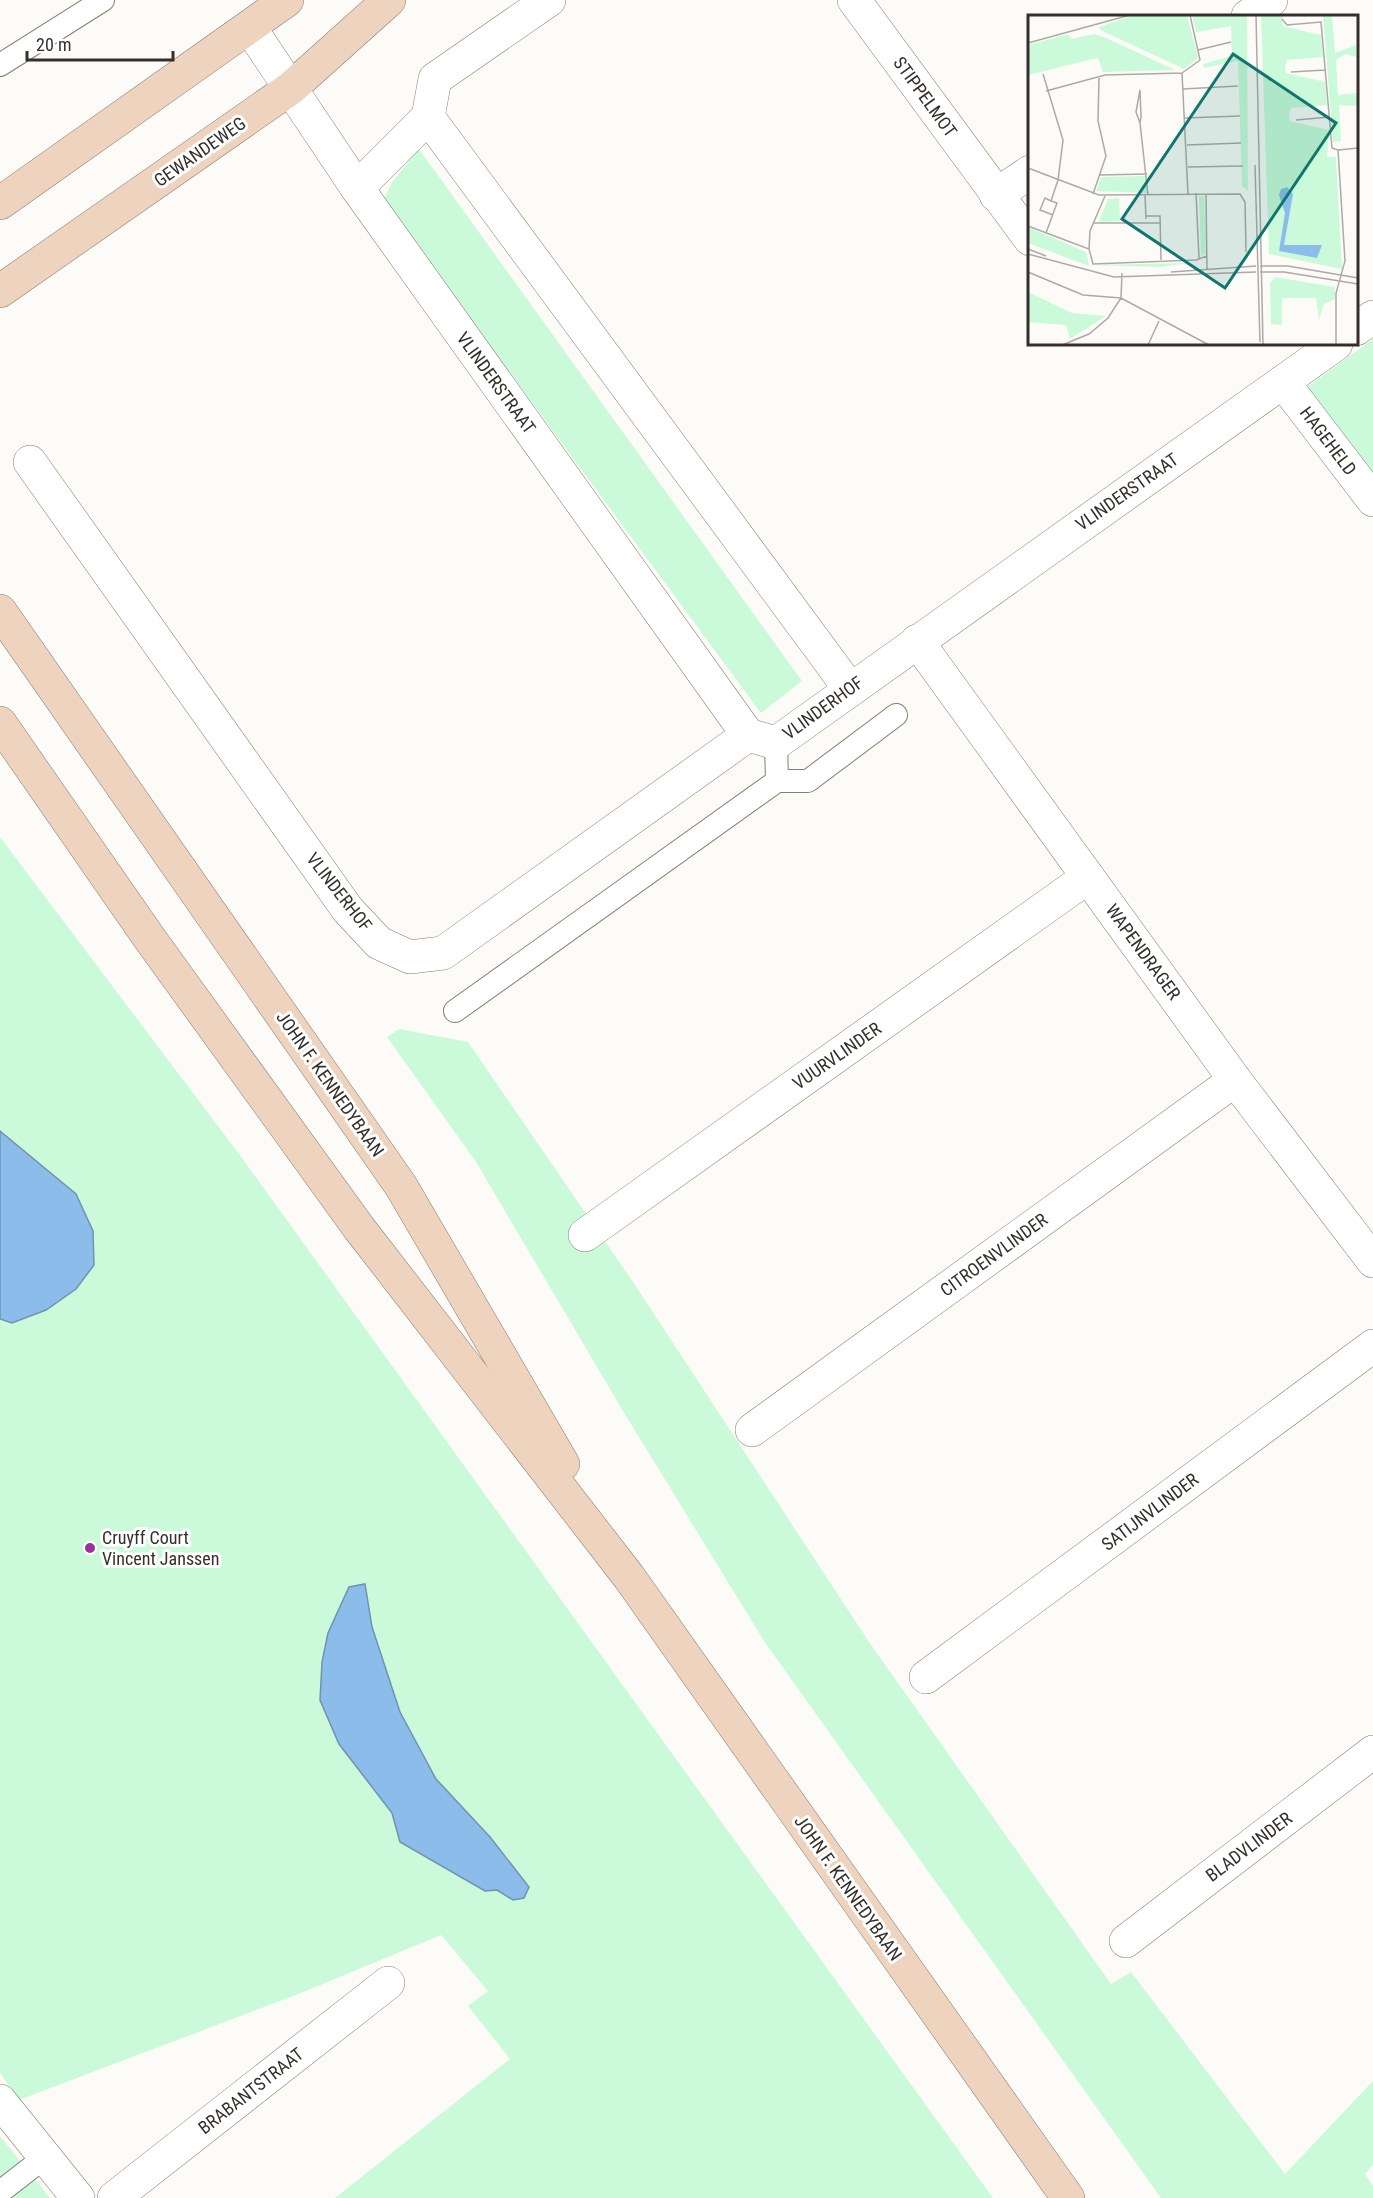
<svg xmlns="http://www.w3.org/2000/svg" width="1373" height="2198" font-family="'Roboto Condensed',sans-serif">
<rect width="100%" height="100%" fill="#fdfbf8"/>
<g fill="#cafad9">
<path d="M 419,149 L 802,681 L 761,713 L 383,201 L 392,182 Z"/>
<path d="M 1373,339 L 1373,483 L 1303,390 Z"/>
<path d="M 0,837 L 242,1158 L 993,2198 L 335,2198 L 510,2059 L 468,2006 L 488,1991 L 441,1935 L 301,1993 L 19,2100 L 0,2073 Z"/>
<path d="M 399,1029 L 468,1042 L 633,1282 L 869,1642 L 1111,1984 L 1131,1972 L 1285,2174 L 1373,2081 L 1373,2165 L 1365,2174 L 1373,2186 L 1373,2198 L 1161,2198 L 764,1641 L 623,1411 L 476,1162 L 387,1037 Z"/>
<path d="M 0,2136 L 50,2198 L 0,2198 Z"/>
</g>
<g fill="#8cbdea" stroke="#7292b0" stroke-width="1.5">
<path d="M 0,1131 L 76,1194 L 93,1231 L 94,1265 L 76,1289 L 46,1310 L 12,1323 L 0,1319 Z"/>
<path d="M 365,1584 L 372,1627 L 400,1712 L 436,1779 L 490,1837 L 529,1887 L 524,1898 L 513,1900 L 497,1890 L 485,1891 L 400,1842 L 392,1813 L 339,1744 L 320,1700 L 322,1662 L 328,1633 L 349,1587 Z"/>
</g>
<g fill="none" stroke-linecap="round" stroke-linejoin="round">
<g stroke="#877d72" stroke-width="24">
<g id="lane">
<path d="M 0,65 L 103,0"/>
<path d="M 777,781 L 808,781 L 896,715"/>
<path d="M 455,1011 L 777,781 L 776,743"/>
<path d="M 0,2192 L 45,2157"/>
</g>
</g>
<g stroke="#877d72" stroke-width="34">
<g id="street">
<path d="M 854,0 L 1030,239"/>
<path d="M 1248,16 L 1271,0"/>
<path d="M 250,28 L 357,188 L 748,735"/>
<path d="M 428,117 L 850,689"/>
<path d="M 357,188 L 428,117 L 435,79 L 549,0"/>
<path d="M 996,195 L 1030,172"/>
<path d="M 1356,329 L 1373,317"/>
<path d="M 1283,382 L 1373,500"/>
<path d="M 30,462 L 348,910 L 379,943 L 410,957 L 443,953 L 748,735 L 776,743 L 1336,344"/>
<path d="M 917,641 L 1235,1080 L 1373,1261"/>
<path d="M 585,1235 L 1088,877"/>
<path d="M 752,1430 L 1235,1080"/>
<path d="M 926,1677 L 1373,1346"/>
<path d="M 1126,1941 L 1373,1752"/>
<path d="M 0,2101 L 78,2198"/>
<path d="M 114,2198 L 388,1983"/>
</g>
</g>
<g stroke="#877d72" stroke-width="34">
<g id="secondary">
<path d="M 0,203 L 287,0"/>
<path d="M 0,291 L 291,88 L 389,0"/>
<path d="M 0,611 L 401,1186 L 563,1464"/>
<path d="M 0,723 L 150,939 L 359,1228 L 629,1577 L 1068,2198"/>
</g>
</g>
<use href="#lane" stroke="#fff" stroke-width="22"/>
<use href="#street" stroke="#fff" stroke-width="33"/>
<use href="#secondary" stroke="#eed3be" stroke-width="33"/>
</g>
<circle fill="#9b3295" stroke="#fff" stroke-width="2" cx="90" cy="1548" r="6"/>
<g text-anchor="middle" stroke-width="6" stroke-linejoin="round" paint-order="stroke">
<g font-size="18" fill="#342f2a" stroke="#fff">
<text transform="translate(925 97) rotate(54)" y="6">STIPPELMOT</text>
<text transform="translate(200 152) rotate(-35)" y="6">GEWANDEWEG</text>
<text transform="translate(496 383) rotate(54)" y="6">VLINDERSTRAAT</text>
<text transform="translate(1328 441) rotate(53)" y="6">HAGEHELD</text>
<text transform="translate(1127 492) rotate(-35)" y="6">VLINDERSTRAAT</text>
<text transform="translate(823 708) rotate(-36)" y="6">VLINDERHOF</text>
<text transform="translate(339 892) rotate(52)" y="6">VLINDERHOF</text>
<text transform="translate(1143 952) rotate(54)" y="6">WAPENDRAGER</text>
<text transform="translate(837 1056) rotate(-35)" y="6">VUURVLINDER</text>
<text transform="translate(330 1084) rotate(55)" y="6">JOHN F. KENNEDYBAAN</text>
<text transform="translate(994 1255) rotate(-36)" y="6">CITROENVLINDER</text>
<text transform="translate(1150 1512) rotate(-37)" y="6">SATIJNVLINDER</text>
<text transform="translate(1249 1847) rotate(-37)" y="6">BLADVLINDER</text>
<text transform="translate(848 1888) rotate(55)" y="6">JOHN F. KENNEDYBAAN</text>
<text transform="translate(251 2091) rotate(-38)" y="6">BRABANTSTRAAT</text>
</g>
<g font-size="18" fill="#342f2a" stroke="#fff" text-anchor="start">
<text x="102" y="1544">Cruyff Court<tspan x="102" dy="21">Vincent Janssen</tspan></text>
</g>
</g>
<g transform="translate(1028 15)">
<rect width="330" height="330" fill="#fdfbf8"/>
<path d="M 106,0 L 159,0 L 170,43 L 156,54 L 72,15 L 71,12 ZM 164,0 L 219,0 L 220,176 L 214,171 L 210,46 L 176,53 L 175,49 L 204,41 L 203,11 L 168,17 ZM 233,0 L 255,0 L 254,11 L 293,20 L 295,42 L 259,45 L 257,51 L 258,58 L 297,67 L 299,90 L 263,93 L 261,100 L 262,106 L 301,115 L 299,142 L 308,142 L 314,254 L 241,239 ZM 295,0 L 304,0 L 307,38 L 328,30 L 328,42 L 317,39 L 308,45 L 310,80 L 330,78 L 330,91 L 311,90 L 313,126 L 305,127 ZM 41,19 L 43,24 L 66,19 L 76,22 L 147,55 L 75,57 L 70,43 L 0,60 L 0,30 ZM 117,161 L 119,178 L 68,176 L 73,162 ZM 171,181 L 176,181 L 178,238 L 173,241 ZM 91,183 L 92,206 L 71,207 L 80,184 ZM 0,212 L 58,237 L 61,250 L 161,248 L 132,252 L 58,250 L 0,228 ZM 247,262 L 307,272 L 307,284 L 296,289 L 291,305 L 288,283 L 254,283 L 254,310 L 243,309 L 242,268 ZM 0,277 L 44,298 L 78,301 L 42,324 L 38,310 L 0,307 Z" fill="#cafad9"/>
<path d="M 259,172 L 265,179 L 256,230 L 294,230 L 289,243 L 251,236 L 257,198 L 251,180 L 253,174 Z" fill="#8cbdea"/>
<path fill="none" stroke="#ada9a6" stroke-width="1.5" d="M 228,0 L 235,330M 254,4 L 259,10 L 293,7 L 304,133 L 310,135 L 317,246 L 308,278 L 308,330M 0,28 L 102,0M 170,35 L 203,27M 263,57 L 297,55M 15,59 L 35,125 L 30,165 L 23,186 L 29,188 L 18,218M 155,74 L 210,71M 112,75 L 113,102 L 112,108 L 108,97 ZM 18,76 L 77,60 L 154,58M 157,103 L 212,101M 268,105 L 302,102M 112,108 L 120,180M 159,130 L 213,128M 310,135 L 330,133M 227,150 L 232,327M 160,152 L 215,151M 0,153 L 71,180 L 212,179 L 217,187 L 218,237M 71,160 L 119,159M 168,178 L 171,243M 65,179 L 78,141 L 70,106 L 71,63M 160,179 L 154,58 L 172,45 L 162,0M 117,180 L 118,204M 178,180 L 179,254M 23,186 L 17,183 L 12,195 L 25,200M 118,201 L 132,201 L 133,245M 66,208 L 132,208M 0,211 L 61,234 L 65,249 L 168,245 L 179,241M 0,234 L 18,241M 61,234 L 62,216 L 77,181M 0,239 L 86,262 L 228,257M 232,251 L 260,251 L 330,263M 0,257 L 55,280 L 93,283 L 181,330M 143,257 L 228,251M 232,257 L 256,257 L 330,269M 34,330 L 61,319 L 80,303 L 93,283 L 94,258M 120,330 L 131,306"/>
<path fill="#0f766e" fill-opacity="0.15" stroke="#0f766e" stroke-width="3" d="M 205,39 L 308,108 L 197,273 L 94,204 Z"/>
<rect width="330" height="330" fill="none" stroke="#342f2a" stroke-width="3"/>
</g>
<path d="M27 51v9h146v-9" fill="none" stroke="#342f2a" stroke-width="3"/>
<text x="36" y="51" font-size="18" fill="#342f2a" stroke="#ffffff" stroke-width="4.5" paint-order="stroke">20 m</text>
</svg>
